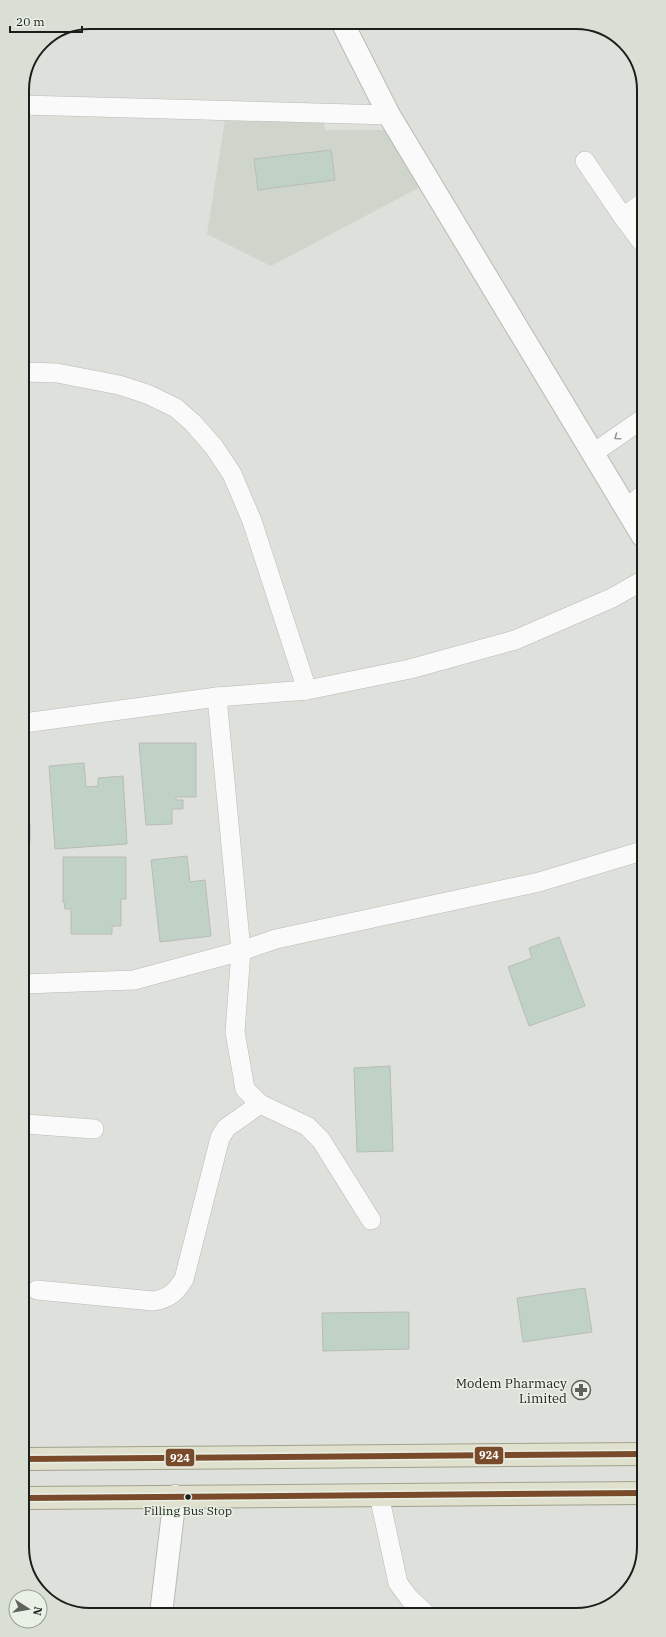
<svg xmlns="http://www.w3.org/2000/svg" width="666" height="1637" font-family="'IBM Plex Serif',serif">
<rect width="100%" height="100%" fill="#dde0db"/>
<path fill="#cfd5cb" d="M 324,118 L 325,130 L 394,130 L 422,186 L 271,266 L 207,234 L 225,120 Z"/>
<g fill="#c0d2c5" stroke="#b9bcb9">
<path d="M 331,150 L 335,180 L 258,190 L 254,159 Z"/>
<path d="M 139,743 L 196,743 L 196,797 L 176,797 L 176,800 L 183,800 L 183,809 L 172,809 L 172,824 L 146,825 Z"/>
<path d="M 84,763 L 86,787 L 98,786 L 98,778 L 123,776 L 127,844 L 55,849 L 49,766 Z"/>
<path d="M 30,824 L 30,843 L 24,843 L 24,825 Z"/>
<path d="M 187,856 L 190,882 L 205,880 L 211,936 L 160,942 L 151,860 Z"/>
<path d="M 63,857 L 126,857 L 126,899 L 121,899 L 121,926 L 112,926 L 112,934 L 71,934 L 71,909 L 65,909 L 64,902 L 63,902 Z"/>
<path d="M 559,937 L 585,1006 L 529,1026 L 508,967 L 532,958 L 529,948 Z"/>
<path d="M 390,1066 L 393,1151 L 357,1152 L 354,1068 Z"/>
<path d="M 585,1288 L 592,1332 L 523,1342 L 517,1298 Z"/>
<path d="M 409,1312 L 409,1349 L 323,1351 L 322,1313 Z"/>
</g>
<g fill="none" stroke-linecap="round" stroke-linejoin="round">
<g stroke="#b8bbb6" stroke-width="20">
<g id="minor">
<path d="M 22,105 L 389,115"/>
<path d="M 585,161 L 623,217 L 641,241"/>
<path d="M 623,217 L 641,204"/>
<path d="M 23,372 L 57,373 L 119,385 L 147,394 L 176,408 L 193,423 L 214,447 L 232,474 L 252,521 L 307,690"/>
<path d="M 592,454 L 641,420"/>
<path d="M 627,508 L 641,496"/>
<path d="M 217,697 L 241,951 L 235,1032 L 245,1089 L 260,1104 L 307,1126 L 321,1140 L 371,1220"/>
<path d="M 24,723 L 217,697 L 307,690 L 410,669 L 515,640 L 612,598 L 642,581"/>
<path d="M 24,984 L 134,980 L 241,951 L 276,939 L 539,882 L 642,851"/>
<path d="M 25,1124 L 94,1129"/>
<path d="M 37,1290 L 153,1301 C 170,1298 175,1293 184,1279 L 220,1138 L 226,1128 L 260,1104"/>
<path d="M 379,1495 L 398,1583 L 409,1598 L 425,1613"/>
</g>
</g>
<g stroke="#b8bbb6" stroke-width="24">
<g id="tertiary">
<path d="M 343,24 L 389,115 L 642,535"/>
<path d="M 161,1614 L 175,1496"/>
</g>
</g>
<g stroke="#a1a28a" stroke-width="24">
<g id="trunk">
<path d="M 25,1459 L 644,1454"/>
<path d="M 25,1498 L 644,1493"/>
</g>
</g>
<use href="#minor" stroke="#fafafa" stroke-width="19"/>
<use href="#tertiary" stroke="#fafafa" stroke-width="22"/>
<use href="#trunk" stroke="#e0e0ce" stroke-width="22"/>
<g stroke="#e9f0e5" stroke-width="9">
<g id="bus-1">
<path d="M 25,1459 L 644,1454"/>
<path d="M 25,1498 L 644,1493"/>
</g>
</g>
<use href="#bus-1" stroke="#7a4b2a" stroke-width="6"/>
</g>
<defs><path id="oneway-chevron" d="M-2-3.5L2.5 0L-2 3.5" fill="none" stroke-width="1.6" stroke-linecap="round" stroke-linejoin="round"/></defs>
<use stroke="#969795" href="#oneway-chevron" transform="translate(617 437) rotate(145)"/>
<defs>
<g id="pharmacy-ring" transform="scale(1)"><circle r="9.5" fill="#e9f0e5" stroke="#60625e" stroke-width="1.5"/><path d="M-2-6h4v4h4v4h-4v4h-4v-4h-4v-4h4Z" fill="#60625e"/></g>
</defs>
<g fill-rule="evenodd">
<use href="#pharmacy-ring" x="581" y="1390"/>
</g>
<circle fill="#1c1e1a" stroke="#e9f0e5" stroke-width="1.5" cx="188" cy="1497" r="3.5"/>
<g text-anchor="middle" stroke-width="3" stroke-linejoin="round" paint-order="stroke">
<g font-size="12" fill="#1c1e1a" stroke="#e9f0e5">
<text x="188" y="1515">Filling Bus Stop</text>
</g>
<g font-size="13" fill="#1c1e1a" stroke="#e9f0e5" text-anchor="end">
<text x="567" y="1388">Modem Pharmacy<tspan x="567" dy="15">Limited</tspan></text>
</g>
</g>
<path d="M0 0H666V1637H0ZM90 29H576A61 61 0 0 1 637 90V1547A61 61 0 0 1 576 1608H90A61 61 0 0 1 29 1547V90A61 61 0 0 1 90 29Z" fill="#d9dfd5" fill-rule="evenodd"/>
<path fill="none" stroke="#1c1e1a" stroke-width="2" d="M90 29H576A61 61 0 0 1 637 90V1547A61 61 0 0 1 576 1608H90A61 61 0 0 1 29 1547V90A61 61 0 0 1 90 29Z"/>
<g stroke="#e9f0e5" stroke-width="1.5">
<rect x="474" y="1446" width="30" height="19" rx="4" fill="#7a4b2a"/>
<rect x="165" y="1448" width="30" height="19" rx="4" fill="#7a4b2a"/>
</g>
<g font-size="11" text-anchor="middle" font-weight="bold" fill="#fff">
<text x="489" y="1459">924</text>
<text x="180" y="1462">924</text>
</g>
<g transform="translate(28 1609) rotate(102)"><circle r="19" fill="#e9f0e5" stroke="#979c94"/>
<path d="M0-3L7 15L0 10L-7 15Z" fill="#60625e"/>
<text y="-6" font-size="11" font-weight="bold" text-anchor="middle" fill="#1c1e1a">N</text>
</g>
<path d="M10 26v6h72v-6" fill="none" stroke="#1c1e1a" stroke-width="2"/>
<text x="16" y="26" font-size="12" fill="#1c1e1a" stroke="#e9f0e5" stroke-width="3" paint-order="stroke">20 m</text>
</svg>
